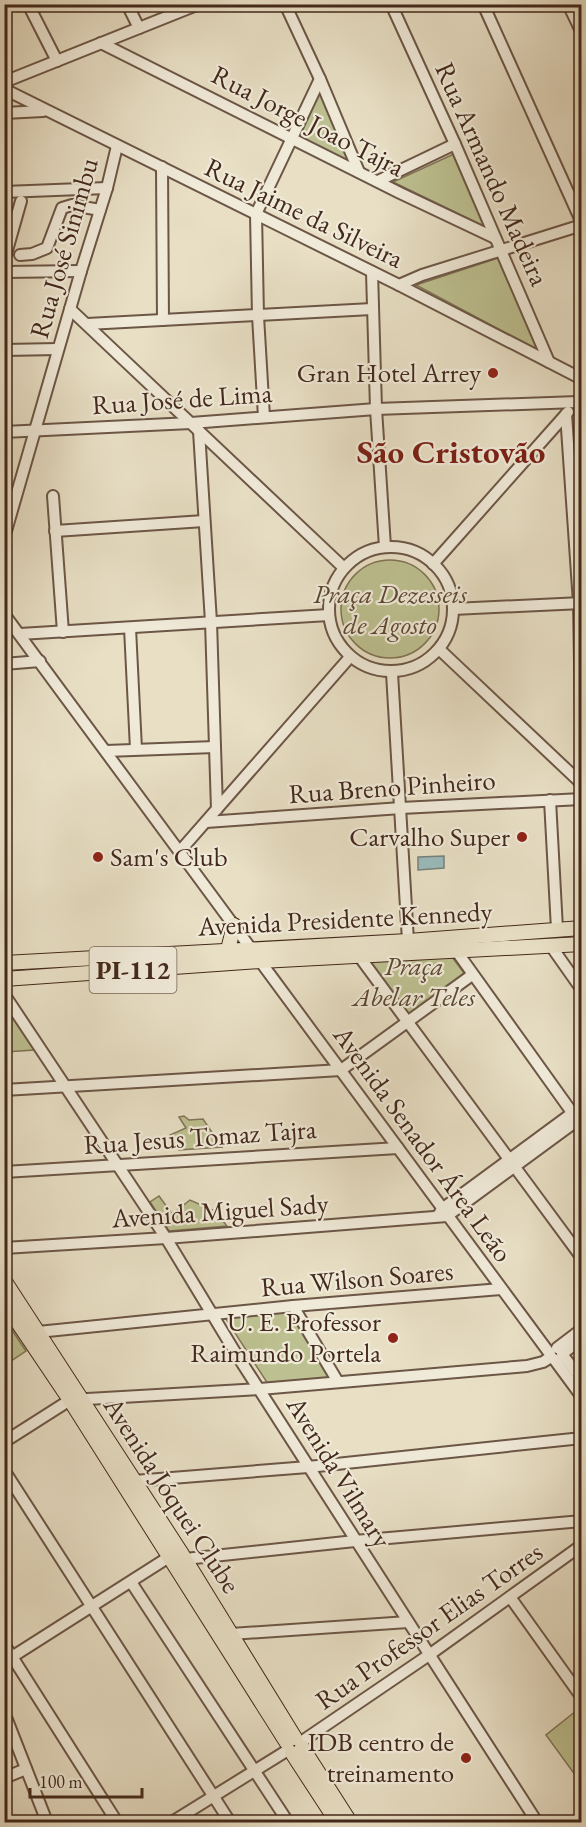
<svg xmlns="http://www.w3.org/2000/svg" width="586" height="1827" font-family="'EB Garamond',serif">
<rect width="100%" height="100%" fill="#e8dfc5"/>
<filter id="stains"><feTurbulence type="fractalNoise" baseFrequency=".00333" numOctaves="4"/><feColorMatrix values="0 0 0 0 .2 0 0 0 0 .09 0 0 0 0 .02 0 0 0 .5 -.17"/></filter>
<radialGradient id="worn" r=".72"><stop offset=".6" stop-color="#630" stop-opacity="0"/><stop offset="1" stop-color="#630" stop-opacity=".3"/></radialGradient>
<g fill="#bdc090" stroke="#807456" stroke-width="1.5">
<path d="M 321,92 L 352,164 L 295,138 Z"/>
<path d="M 456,153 L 490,229 L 393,182 Z"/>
<path d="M 501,257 L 540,351 L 416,285 Z"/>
<circle cx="390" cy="609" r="49"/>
<path d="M 449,953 L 467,977 L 407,1022 L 359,956 Z"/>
<path d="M 5,1003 L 34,1050 L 5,1052 Z"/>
<path d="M 184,1116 L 189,1120 L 203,1119 L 222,1147 L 179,1150 L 170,1135 L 186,1128 L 179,1117 Z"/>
<path d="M 159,1196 L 172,1214 L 190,1200 L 215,1211 L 227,1226 L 169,1231 L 150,1202 Z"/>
<path d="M 293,1312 L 332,1377 L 268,1384 L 224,1316 Z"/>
<path d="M 4,1318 L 26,1351 L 5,1365 L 4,1365 Z"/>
<path d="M 581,1707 L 581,1783 L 546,1735 Z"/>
</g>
<path fill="#9bb" stroke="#77817b" stroke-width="1.5" d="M 444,856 L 444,868 L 418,870 L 418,857 Z"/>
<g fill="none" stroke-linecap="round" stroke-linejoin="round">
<g stroke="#6c5646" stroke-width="14">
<g id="minor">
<path d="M 28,4 L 57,61"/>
<path d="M 127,4 L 139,28"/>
<path d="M 285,4 L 320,79 L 359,172"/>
<path d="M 391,4 L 455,144 L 549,362"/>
<path d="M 483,4 L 582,223"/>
<path d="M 568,4 L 582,33"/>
<path d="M 101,43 L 400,193 L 495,238"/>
<path d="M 4,82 L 199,4"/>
<path d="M 4,89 L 399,285 L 582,379"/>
<path d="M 4,113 L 43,111"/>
<path d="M 162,167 L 163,320"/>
<path d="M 378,181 L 455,144"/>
<path d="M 4,192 L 107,188"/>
<path d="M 20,255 L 32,254 L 47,248 L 62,208 L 72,205 L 100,210"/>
<path d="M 4,261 L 21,201"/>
<path d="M 4,272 L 81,271"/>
<path d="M 372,272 L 376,409 L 385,547"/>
<path d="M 399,285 L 422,275 L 582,225"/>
<path d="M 70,309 L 344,568"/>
<path d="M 87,324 L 372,309"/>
<path d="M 4,350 L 58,349"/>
<path d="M 566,414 L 579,603 L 582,775"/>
<path d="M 264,417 L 258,316 L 256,214 L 320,79"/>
<path d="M 199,431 L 211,622 L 217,809"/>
<path d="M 4,432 L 191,423 L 376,409 L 578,402"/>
<path d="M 53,496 L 63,632"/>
<path d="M 55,531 L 204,521"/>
<path d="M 4,538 L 81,271 L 107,188 L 117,146"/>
<circle cx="391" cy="609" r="62"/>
<path d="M 433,564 L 568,412"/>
<path d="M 453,609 L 582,603"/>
<path d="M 4,614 L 550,1354"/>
<path d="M 130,628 L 136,749"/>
<path d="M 20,634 L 329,615"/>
<path d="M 439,649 L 582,784"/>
<path d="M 4,664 L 40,661"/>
<path d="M 392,673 L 408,941"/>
<path d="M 106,751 L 215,747"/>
<path d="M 550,800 L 557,929"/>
<path d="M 206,822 L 401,808 L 582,799"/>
<path d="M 180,851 L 350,657"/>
<path d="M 551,946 L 582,990"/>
<path d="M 455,949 L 581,1125"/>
<path d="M 359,956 L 582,1258"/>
<path d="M 4,994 L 166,1238 L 235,1352 L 537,1822"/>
<path d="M 4,1090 L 341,1070 L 472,975"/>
<path d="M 4,1172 L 398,1148"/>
<path d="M 439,1214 L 442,1209 L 582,1106"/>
<path d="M 4,1248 L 166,1238 L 447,1216 L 582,1117"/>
<path d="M 293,1306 L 338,1382"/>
<path d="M 38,1332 L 293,1306 L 501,1289"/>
<path d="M 582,1339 L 562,1354 L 582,1380"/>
<path d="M 557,1348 L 582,1329"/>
<path d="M 554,1359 L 582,1397"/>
<path d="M 4,1442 L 70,1400 L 260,1389 L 527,1366 L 543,1362 L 551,1357"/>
<path d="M 4,1470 L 230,1822"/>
<path d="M 134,1481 L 308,1467 L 582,1438"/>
<path d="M 131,1582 L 288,1822"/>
<path d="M 510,1597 L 580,1695"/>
<path d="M 231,1634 L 408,1622"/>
<path d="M 4,1644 L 117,1822"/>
<path d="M 4,1662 L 169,1557 L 185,1559 L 355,1541 L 582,1521"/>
<path d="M 4,1712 L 47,1822"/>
<path d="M 301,1742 L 429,1655 L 582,1545"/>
<path d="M 4,1778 L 26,1769"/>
<path d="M 172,1822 L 288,1750"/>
</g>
</g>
<g stroke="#43291b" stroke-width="16">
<g id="major">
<path d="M 228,950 L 234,925"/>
<path d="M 4,963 L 408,941 L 582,928"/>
<path d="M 4,979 L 261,961 L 582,944"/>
<path d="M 4,1280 L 180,1551 L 295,1738"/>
<path d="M 4,1302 L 70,1400 L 287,1743"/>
<path d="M 302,1747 L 350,1822"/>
<path d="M 292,1753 L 337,1822"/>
</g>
</g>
<use href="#minor" stroke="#f0ead9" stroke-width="10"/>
<use href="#major" stroke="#e8dfc5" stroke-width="14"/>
</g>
<g fill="#8f2418" stroke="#f0ead9" stroke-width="2">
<circle cx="493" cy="373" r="6"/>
<circle cx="522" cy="837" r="6"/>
<circle cx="98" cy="857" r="6"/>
<circle cx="393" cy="1338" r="6"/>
<circle cx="466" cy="1758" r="6"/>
</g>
<g text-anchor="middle" stroke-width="4.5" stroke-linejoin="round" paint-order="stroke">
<rect fill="#f0ead9" stroke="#776354" stroke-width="1.5" x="89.5" y="947" width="87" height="46" rx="4.5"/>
<g font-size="26" font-weight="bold" fill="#43291b">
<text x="133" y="979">PI-112</text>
</g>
<g font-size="27" fill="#43291b" stroke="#f0ead9">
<text transform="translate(308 121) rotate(27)" y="9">Rua Jorge Joao Tajra</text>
<text transform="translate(492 174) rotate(66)" y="9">Rua Armando Madeira</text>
<text transform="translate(304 213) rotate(26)" y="9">Rua Jaime da Silveira</text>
<text transform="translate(64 248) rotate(-74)" y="9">Rua José Sinimbu</text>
<text transform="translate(182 399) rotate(-4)" y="9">Rua José de Lima</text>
<text transform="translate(392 787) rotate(-4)" y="9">Rua Breno Pinheiro</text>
<text transform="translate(345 919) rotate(-3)" y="9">Avenida Presidente Kennedy</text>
<text transform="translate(200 1137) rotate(-4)" y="9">Rua Jesus Tomaz Tajra</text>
<text transform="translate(423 1144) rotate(54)" y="9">Avenida Senador Área Leão</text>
<text transform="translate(220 1211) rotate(-4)" y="9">Avenida Miguel Sady</text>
<text transform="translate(357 1279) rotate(-5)" y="9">Rua Wilson Soares</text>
<text transform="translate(339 1472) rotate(58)" y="9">Avenida Vilmary</text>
<text transform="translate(172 1495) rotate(57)" y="9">Avenida Jóquei Clube</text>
<text transform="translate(429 1626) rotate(-35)" y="9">Rua Professor Elias Torres</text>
</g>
<g font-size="27" fill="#43291b" stroke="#f0ead9" text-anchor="end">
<text x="481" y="382">Gran Hotel Arrey</text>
<text x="510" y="846">Carvalho Super</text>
<text x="110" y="866" text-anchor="start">Sam's Club</text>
<text x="381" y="1331">U. E. Professor<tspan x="381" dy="31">Raimundo Portela</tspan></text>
<text x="454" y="1751">IDB centro de<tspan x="454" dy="31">treinamento</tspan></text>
</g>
<g font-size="27" font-style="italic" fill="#5b4732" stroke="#f0ead9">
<text x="390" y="603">Praça Dezesseis<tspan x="390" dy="31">de Agosto</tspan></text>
<text x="414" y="975">Praça<tspan x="414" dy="31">Abelar Teles</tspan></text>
</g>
<g font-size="33" font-weight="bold" fill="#7a1f14" stroke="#f0ead9">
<text x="451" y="463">São Cristovão</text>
</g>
</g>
<rect width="586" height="1827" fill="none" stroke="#e8dfc5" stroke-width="24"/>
<rect x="6" y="6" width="574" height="1815" fill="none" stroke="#43291b" stroke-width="3"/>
<rect x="12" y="12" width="562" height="1803" fill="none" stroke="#43291b" stroke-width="1.5"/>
<path d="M30 1788v9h112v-9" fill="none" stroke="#43291b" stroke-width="3"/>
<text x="39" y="1788" font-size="18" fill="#43291b" stroke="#f0ead9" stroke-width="4.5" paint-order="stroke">100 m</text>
<rect width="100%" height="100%" filter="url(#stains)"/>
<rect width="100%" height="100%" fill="url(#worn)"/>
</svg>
